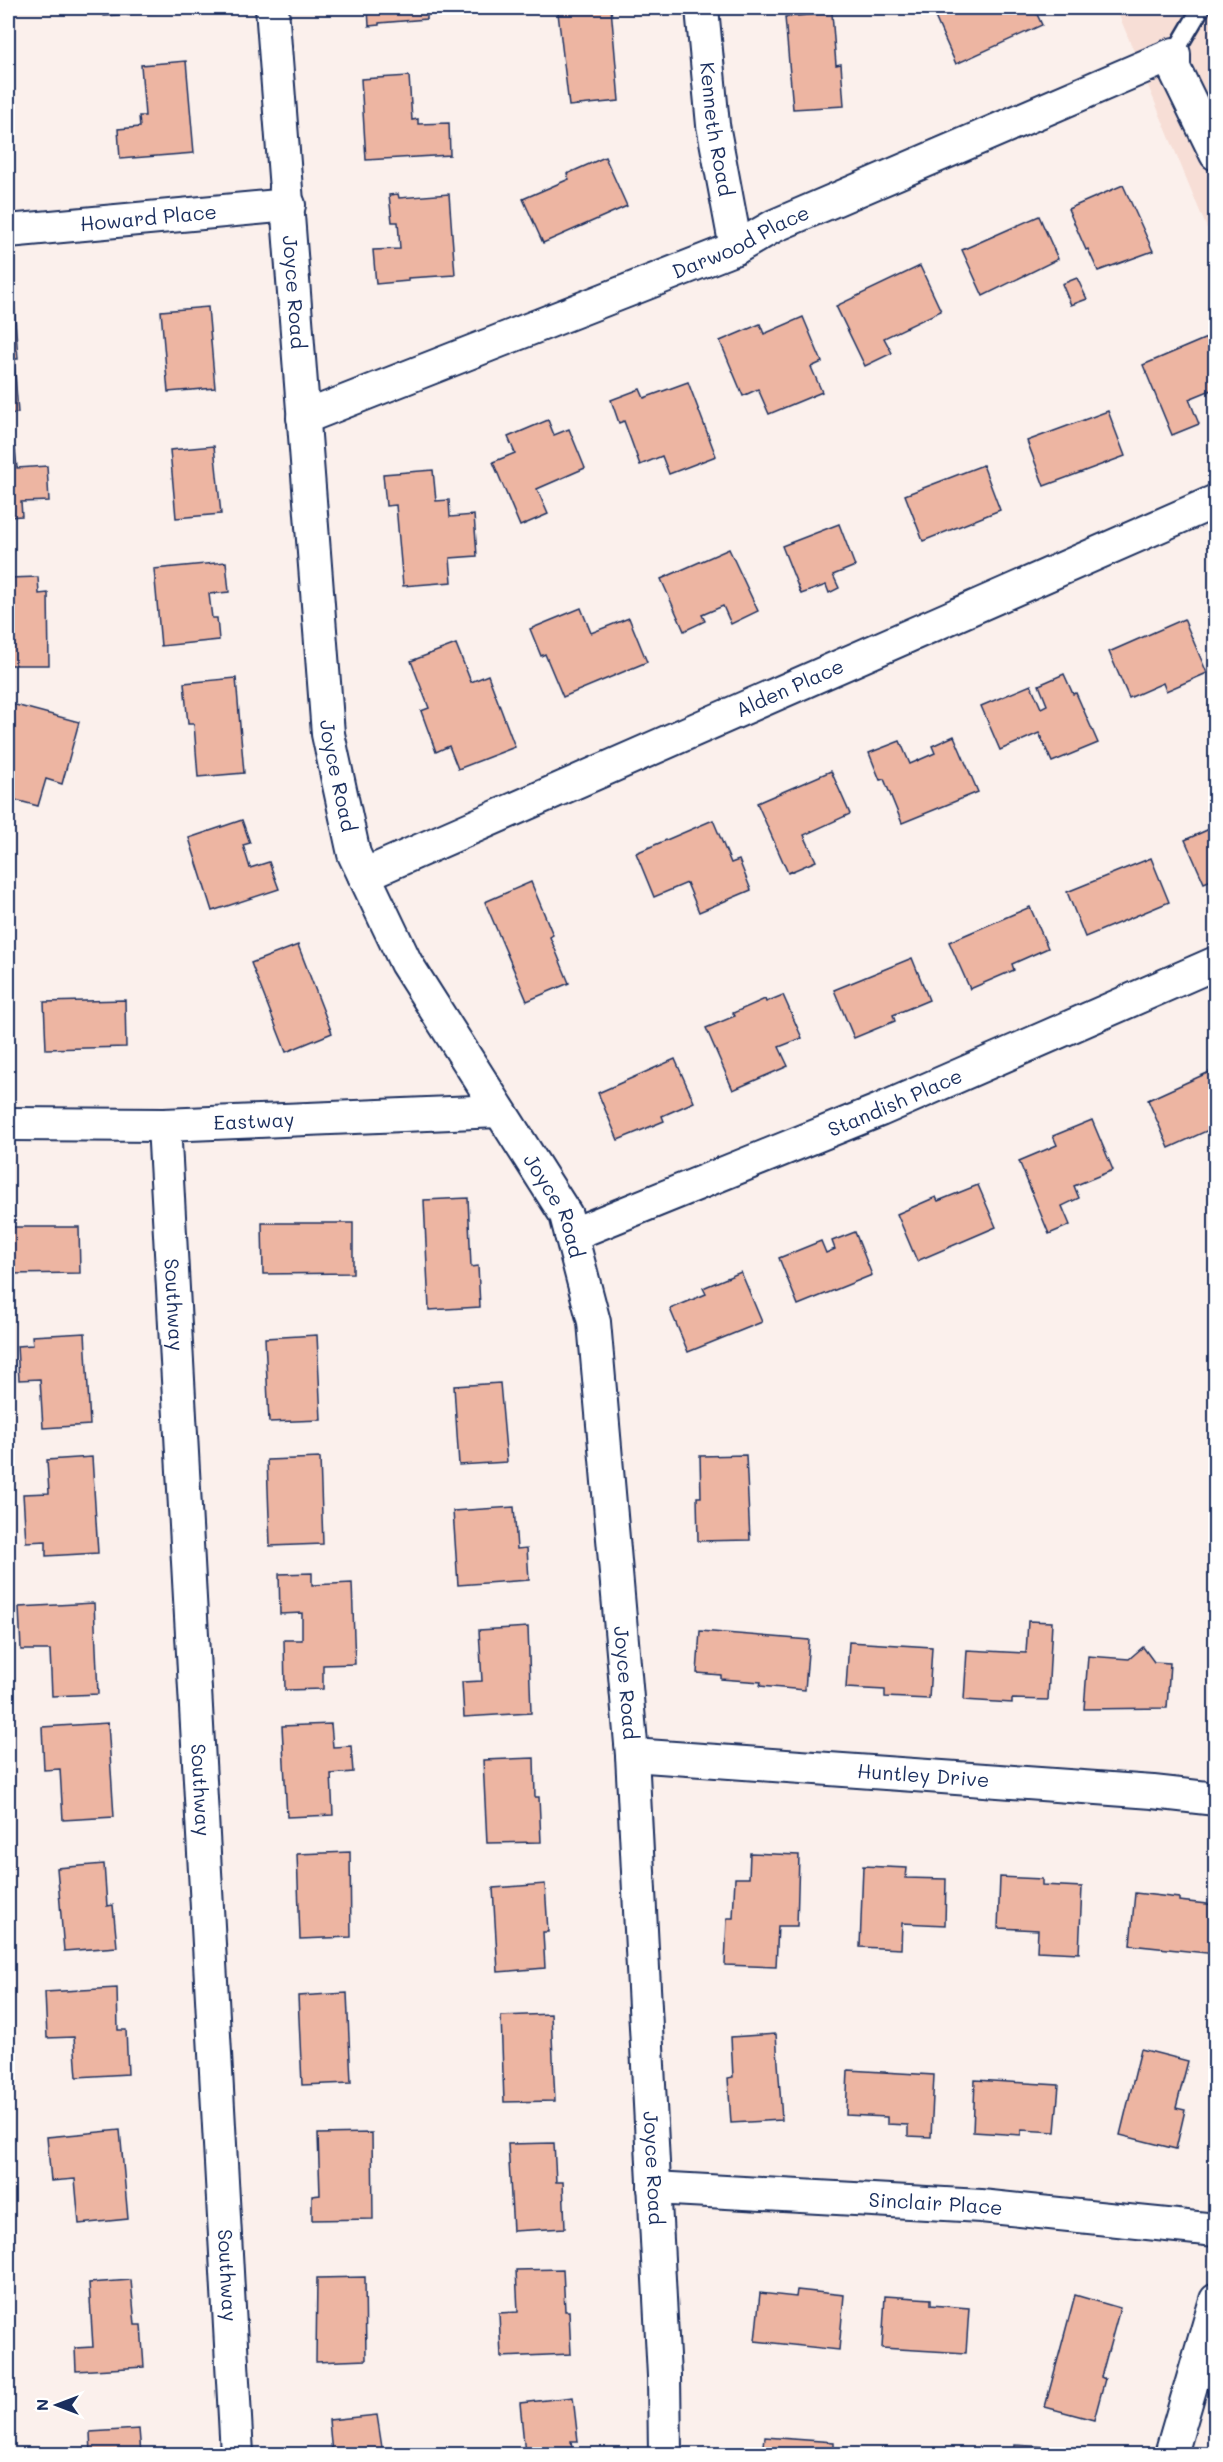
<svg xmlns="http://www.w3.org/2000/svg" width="1223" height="2462" font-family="Mali,sans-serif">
<rect width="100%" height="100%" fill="#fbf0ec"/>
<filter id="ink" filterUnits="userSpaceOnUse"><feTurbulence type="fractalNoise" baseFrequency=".0167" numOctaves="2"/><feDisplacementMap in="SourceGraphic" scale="12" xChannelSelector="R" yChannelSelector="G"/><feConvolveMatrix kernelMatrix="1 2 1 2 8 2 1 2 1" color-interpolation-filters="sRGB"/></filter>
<g filter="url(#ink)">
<path fill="#f7ded6" d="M 1116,8 L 1215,8 L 1215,248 Z"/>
<g fill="#edb5a2" stroke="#1b2f5e" stroke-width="1.5">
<path d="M 104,8 L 182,8 L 182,11 L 104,16 Z"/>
<path d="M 368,8 L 427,8 L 427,19 L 379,23 L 379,25 L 369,26 Z"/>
<path d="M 611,8 L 619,101 L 569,106 L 558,13 Z"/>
<path d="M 931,8 L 1034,8 L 1042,25 L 956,64 Z"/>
<path d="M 832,13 L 836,65 L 841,64 L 844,106 L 793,109 L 785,17 Z"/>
<path d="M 186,61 L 194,153 L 120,159 L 118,129 L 140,127 L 139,116 L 145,116 L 141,65 Z"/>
<path d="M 409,76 L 412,120 L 418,119 L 418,124 L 449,123 L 450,155 L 366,160 L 361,79 Z"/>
<path d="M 605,157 L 627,206 L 543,243 L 523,199 L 569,179 L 567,174 Z"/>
<path d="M 1123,185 L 1153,251 L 1098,271 L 1088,249 L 1086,250 L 1068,209 Z"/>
<path d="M 398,194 L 399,198 L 449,194 L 455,275 L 408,278 L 408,281 L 376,284 L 373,250 L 400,249 L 398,222 L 392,222 L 389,195 Z"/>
<path d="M 1039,216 L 1058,259 L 983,296 L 962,250 Z"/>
<path d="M 920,266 L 941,311 L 884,338 L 892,353 L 865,366 L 836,306 Z"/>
<path d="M 1077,278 L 1087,299 L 1071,305 L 1062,284 Z"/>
<path d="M 14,303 L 18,359 L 14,359 L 18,413 L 8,414 L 8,304 Z"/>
<path d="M 208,307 L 215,388 L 168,392 L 161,311 Z"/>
<path d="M 803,317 L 822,362 L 811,367 L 822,392 L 769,414 L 758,389 L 743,396 L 720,341 L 760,324 L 764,334 Z"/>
<path d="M 1216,334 L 1216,388 L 1189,399 L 1199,424 L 1172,435 L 1143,365 Z"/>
<path d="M 688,382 L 716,456 L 669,474 L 662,456 L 640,465 L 624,421 L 619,423 L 611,400 L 640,389 L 644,398 Z"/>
<path d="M 1108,411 L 1125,456 L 1044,486 L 1027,441 Z"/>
<path d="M 548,420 L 554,435 L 569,429 L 585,468 L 537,489 L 548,514 L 520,526 L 493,462 L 515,453 L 508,437 Z"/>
<path d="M 214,446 L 221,514 L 176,518 L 170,450 Z"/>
<path d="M 15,448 L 17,468 L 47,466 L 49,501 L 21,502 L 22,516 L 8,517 L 8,449 Z"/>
<path d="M 983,465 L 1000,510 L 923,541 L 905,495 Z"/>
<path d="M 433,470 L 436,501 L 449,500 L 450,517 L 474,515 L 477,556 L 450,558 L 452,582 L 403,586 L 396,505 L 386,506 L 383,474 Z"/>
<path d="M 839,524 L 855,566 L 833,575 L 839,588 L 829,593 L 826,585 L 801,594 L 782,546 Z"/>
<path d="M 729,549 L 758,611 L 731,624 L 723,606 L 702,615 L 705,621 L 684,631 L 661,579 Z"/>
<path d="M 226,562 L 229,592 L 209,594 L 212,618 L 217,618 L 219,640 L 161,646 L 154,569 Z"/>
<path d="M 38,577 L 39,594 L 48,593 L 49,665 L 8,665 L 8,578 Z"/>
<path d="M 581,608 L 591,633 L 629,618 L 647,662 L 563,697 L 545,654 L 541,656 L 530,629 Z"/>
<path d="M 1184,619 L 1207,673 L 1166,691 L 1163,683 L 1129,698 L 1109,652 Z"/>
<path d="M 456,644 L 471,682 L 488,675 L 515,747 L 458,769 L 449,746 L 436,752 L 421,711 L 429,708 L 411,661 Z"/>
<path d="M 1064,674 L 1073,694 L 1076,693 L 1098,743 L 1052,762 L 1039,733 L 1000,750 L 981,706 L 1031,685 L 1041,708 L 1047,705 L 1039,685 Z"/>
<path d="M 236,678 L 244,773 L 198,777 L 194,724 L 188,724 L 184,683 Z"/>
<path d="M 8,703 L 79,722 L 62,784 L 46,779 L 38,806 L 8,798 Z"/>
<path d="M 954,736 L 978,792 L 902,823 L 884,779 L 880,780 L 869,753 L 900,741 L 910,764 L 935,753 L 932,746 Z"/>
<path d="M 831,771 L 850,814 L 804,835 L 816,861 L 788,873 L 757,803 Z"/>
<path d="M 242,820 L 250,843 L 243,845 L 250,868 L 269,862 L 279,889 L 212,911 L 189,838 Z"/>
<path d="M 713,820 L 731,863 L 739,860 L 751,890 L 699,912 L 687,883 L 654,897 L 636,853 Z"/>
<path d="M 1216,826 L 1216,878 L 1204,883 L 1185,840 Z"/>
<path d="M 1151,858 L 1169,902 L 1085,937 L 1067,892 Z"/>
<path d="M 531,882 L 553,935 L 550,937 L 569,983 L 527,1001 L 485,902 Z"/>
<path d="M 1030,907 L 1048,948 L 1012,964 L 1014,970 L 970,989 L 949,942 Z"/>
<path d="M 298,945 L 332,1033 L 286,1052 L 251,963 Z"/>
<path d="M 912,958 L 929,1000 L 893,1015 L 895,1021 L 854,1038 L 834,990 Z"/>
<path d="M 783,995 L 802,1038 L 779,1047 L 788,1066 L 733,1090 L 706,1028 L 735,1016 L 733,1013 L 765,999 L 766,1002 Z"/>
<path d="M 125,1000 L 126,1047 L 46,1049 L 44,1002 Z"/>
<path d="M 675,1059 L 694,1102 L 662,1116 L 664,1121 L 618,1140 L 598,1093 Z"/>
<path d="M 1216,1069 L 1216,1122 L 1209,1125 L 1211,1129 L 1169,1148 L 1148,1100 Z"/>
<path d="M 1092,1120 L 1113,1170 L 1074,1186 L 1079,1198 L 1062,1206 L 1070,1225 L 1049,1234 L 1019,1161 L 1057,1145 L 1053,1136 Z"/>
<path d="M 978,1185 L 996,1227 L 917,1261 L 897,1214 L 936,1197 L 938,1201 Z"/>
<path d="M 468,1198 L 471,1267 L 478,1266 L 480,1307 L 429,1310 L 424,1200 Z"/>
<path d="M 262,1223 L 353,1223 L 353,1273 L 263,1274 Z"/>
<path d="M 8,1227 L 79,1227 L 80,1273 L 8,1274 Z"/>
<path d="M 855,1232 L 872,1275 L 798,1305 L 779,1258 L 821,1241 L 826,1253 L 835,1249 L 832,1241 Z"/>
<path d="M 741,1272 L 762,1322 L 688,1352 L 670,1309 L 706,1294 L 703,1288 Z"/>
<path d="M 85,1333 L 90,1425 L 43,1428 L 40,1379 L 19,1380 L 17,1346 L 33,1345 L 32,1336 Z"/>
<path d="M 317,1335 L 321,1420 L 269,1422 L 265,1338 Z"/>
<path d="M 500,1383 L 507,1462 L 459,1465 L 454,1386 Z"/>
<path d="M 746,1455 L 750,1540 L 698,1541 L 697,1497 L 701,1497 L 700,1456 Z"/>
<path d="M 92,1457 L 98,1553 L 46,1556 L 46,1541 L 26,1542 L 23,1494 L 49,1493 L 47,1460 Z"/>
<path d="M 320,1458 L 323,1544 L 270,1546 L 267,1460 Z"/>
<path d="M 514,1507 L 517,1549 L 527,1548 L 529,1580 L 458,1585 L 453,1511 Z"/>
<path d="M 312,1573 L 312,1585 L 352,1583 L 355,1664 L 323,1665 L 323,1689 L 285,1690 L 284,1640 L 302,1640 L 302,1613 L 280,1614 L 279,1574 Z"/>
<path d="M 94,1603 L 98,1694 L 52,1696 L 50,1650 L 21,1650 L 19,1607 Z"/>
<path d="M 1028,1621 L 1052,1622 L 1048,1700 L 1012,1699 L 1012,1703 L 964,1700 L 967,1650 L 1026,1653 Z"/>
<path d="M 528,1627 L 531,1713 L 464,1717 L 462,1682 L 482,1681 L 479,1630 Z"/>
<path d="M 700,1631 L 809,1640 L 805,1690 L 760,1686 L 761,1682 L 721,1679 L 721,1675 L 697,1673 Z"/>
<path d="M 849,1642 L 932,1647 L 929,1699 L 885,1697 L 885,1690 L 846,1688 Z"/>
<path d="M 1143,1647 L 1154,1662 L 1170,1663 L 1167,1708 L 1084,1709 L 1088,1656 L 1129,1659 Z"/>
<path d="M 108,1723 L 114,1817 L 63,1820 L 60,1769 L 44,1770 L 42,1727 Z"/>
<path d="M 331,1724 L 333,1747 L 351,1746 L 353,1772 L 331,1774 L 333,1815 L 287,1817 L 282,1726 Z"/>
<path d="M 534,1758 L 535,1797 L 539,1797 L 541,1842 L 487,1843 L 483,1760 Z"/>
<path d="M 350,1852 L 351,1937 L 300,1939 L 297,1854 Z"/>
<path d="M 750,1853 L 799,1855 L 797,1926 L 778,1926 L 776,1967 L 725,1965 L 727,1918 L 733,1918 L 735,1878 L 749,1878 Z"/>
<path d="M 104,1864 L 107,1906 L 113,1905 L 117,1947 L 64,1951 L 57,1868 Z"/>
<path d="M 863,1866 L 907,1868 L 906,1878 L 946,1879 L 945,1925 L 902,1923 L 901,1949 L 860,1947 Z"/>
<path d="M 1000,1877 L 1042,1879 L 1042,1885 L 1082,1887 L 1079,1953 L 1037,1951 L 1038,1930 L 998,1928 Z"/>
<path d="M 545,1884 L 548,1932 L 543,1932 L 545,1968 L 498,1972 L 493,1888 Z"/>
<path d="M 1135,1893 L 1179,1898 L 1179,1901 L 1216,1905 L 1216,1954 L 1130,1945 Z"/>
<path d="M 117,1988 L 118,2030 L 126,2030 L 128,2074 L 77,2077 L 74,2037 L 47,2038 L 45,1992 Z"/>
<path d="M 347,1993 L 351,2083 L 302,2085 L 298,1996 Z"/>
<path d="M 551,2014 L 555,2101 L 504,2102 L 501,2016 Z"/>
<path d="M 776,2034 L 782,2120 L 731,2123 L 728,2078 L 733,2077 L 731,2037 Z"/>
<path d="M 1141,2049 L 1188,2061 L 1176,2108 L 1185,2110 L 1176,2149 L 1120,2135 Z"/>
<path d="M 848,2070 L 934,2075 L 931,2137 L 908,2136 L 908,2125 L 887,2124 L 887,2117 L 846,2115 Z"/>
<path d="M 975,2080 L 1059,2085 L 1055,2132 L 1021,2130 L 1021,2135 L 973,2132 Z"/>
<path d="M 120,2130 L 128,2219 L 79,2224 L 75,2179 L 51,2181 L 47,2137 Z"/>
<path d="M 372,2133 L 373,2219 L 312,2220 L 312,2196 L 320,2195 L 318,2134 Z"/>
<path d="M 554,2143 L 556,2182 L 563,2182 L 565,2228 L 513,2231 L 508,2144 Z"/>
<path d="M 563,2269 L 565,2311 L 569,2311 L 571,2354 L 501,2357 L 499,2313 L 518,2312 L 516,2270 Z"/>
<path d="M 365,2277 L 366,2360 L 316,2362 L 317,2278 Z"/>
<path d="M 131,2280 L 135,2325 L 141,2325 L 144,2367 L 76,2371 L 75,2348 L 93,2347 L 89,2283 Z"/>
<path d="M 797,2290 L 844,2295 L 839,2350 L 755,2341 L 760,2293 L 796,2297 Z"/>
<path d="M 1075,2295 L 1120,2308 L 1101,2377 L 1105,2379 L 1094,2420 L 1045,2407 Z"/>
<path d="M 885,2296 L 931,2299 L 931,2305 L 969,2308 L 966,2353 L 882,2348 Z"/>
<path d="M 573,2397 L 578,2441 L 571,2441 L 573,2454 L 525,2454 L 520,2403 Z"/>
<path d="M 377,2415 L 383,2454 L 332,2454 L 329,2420 Z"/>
<path d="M 139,2429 L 141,2454 L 91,2454 L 90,2432 Z"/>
<path d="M 765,2437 L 834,2442 L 834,2454 L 763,2454 Z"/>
<path d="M 1014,2445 L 1065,2448 L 1064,2454 L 1013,2454 Z"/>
</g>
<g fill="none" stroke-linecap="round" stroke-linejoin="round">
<g stroke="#1b2f5e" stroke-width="21">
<path id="service" d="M 1174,54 L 1201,8"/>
</g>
<g stroke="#1b2f5e" stroke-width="36">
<g id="minor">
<path id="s1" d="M 272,8 L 328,734 L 354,854 L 406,963 L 566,1215 L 594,1322 L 632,1755 L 664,2376 L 665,2454"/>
<path id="s2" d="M 702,8 L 713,125 L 736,248"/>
<path id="s3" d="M 8,231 L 289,205"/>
<path id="s4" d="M 303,418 L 736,248 L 774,226 L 1174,54 L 1174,68 L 1216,154"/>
<path id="s5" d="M 364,875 L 1216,501"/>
<path id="s6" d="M 8,1124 L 164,1125 L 499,1111"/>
<path id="s7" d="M 164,1125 L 237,2454"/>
<path id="s8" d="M 571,1235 L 880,1110 L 1216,963"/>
<path id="s9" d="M 632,1755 L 1153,1792 L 1216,1799"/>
<path id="s10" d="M 654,2188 L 981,2206 L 1216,2230"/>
<path d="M 1171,2454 L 1216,2300"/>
</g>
</g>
<use href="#service" stroke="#fff" stroke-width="16"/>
<use href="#minor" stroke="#fff" stroke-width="32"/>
</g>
</g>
<g text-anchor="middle" stroke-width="4.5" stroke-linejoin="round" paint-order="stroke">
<g font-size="20" fill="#1b2f5e" stroke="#fff">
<text dy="7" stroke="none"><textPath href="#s2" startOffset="122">Kenneth Road</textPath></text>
<text dy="7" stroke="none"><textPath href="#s3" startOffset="141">Howard Place</textPath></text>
<text dy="7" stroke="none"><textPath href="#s4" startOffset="472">Darwood Place</textPath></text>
<text dy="7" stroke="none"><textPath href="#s1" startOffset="285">Joyce Road</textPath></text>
<text dy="7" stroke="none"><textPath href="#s5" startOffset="465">Alden Place</textPath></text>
<text dy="7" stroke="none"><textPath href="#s1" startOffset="771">Joyce Road</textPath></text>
<text dy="7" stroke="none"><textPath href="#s8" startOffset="350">Standish Place</textPath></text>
<text dy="7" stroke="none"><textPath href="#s6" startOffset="246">Eastway</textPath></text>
<text dy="7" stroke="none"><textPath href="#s1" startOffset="1257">Joyce Road</textPath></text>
<text dy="7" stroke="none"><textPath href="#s7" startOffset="180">Southway</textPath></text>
<text dy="7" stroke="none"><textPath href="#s1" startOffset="1743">Joyce Road</textPath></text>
<text dy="7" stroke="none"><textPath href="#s9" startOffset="292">Huntley Drive</textPath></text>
<text dy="7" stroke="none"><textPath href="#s7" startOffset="666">Southway</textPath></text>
<text dy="7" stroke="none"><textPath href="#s1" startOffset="2229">Joyce Road</textPath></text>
<text dy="7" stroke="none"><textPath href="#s10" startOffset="282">Sinclair Place</textPath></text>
<text dy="7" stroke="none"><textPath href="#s7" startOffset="1152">Southway</textPath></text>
</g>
</g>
<rect width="1223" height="2462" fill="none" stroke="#fff" stroke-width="30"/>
<rect x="15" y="15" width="1193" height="2432" fill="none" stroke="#1b2f5e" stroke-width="2" filter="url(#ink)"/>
<g transform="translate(57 2405) rotate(270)" stroke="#ffffff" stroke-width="4.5" paint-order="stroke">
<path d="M0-4.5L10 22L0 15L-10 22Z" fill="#1b2f5e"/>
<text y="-9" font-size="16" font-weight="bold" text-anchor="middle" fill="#1b2f5e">N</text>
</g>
</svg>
